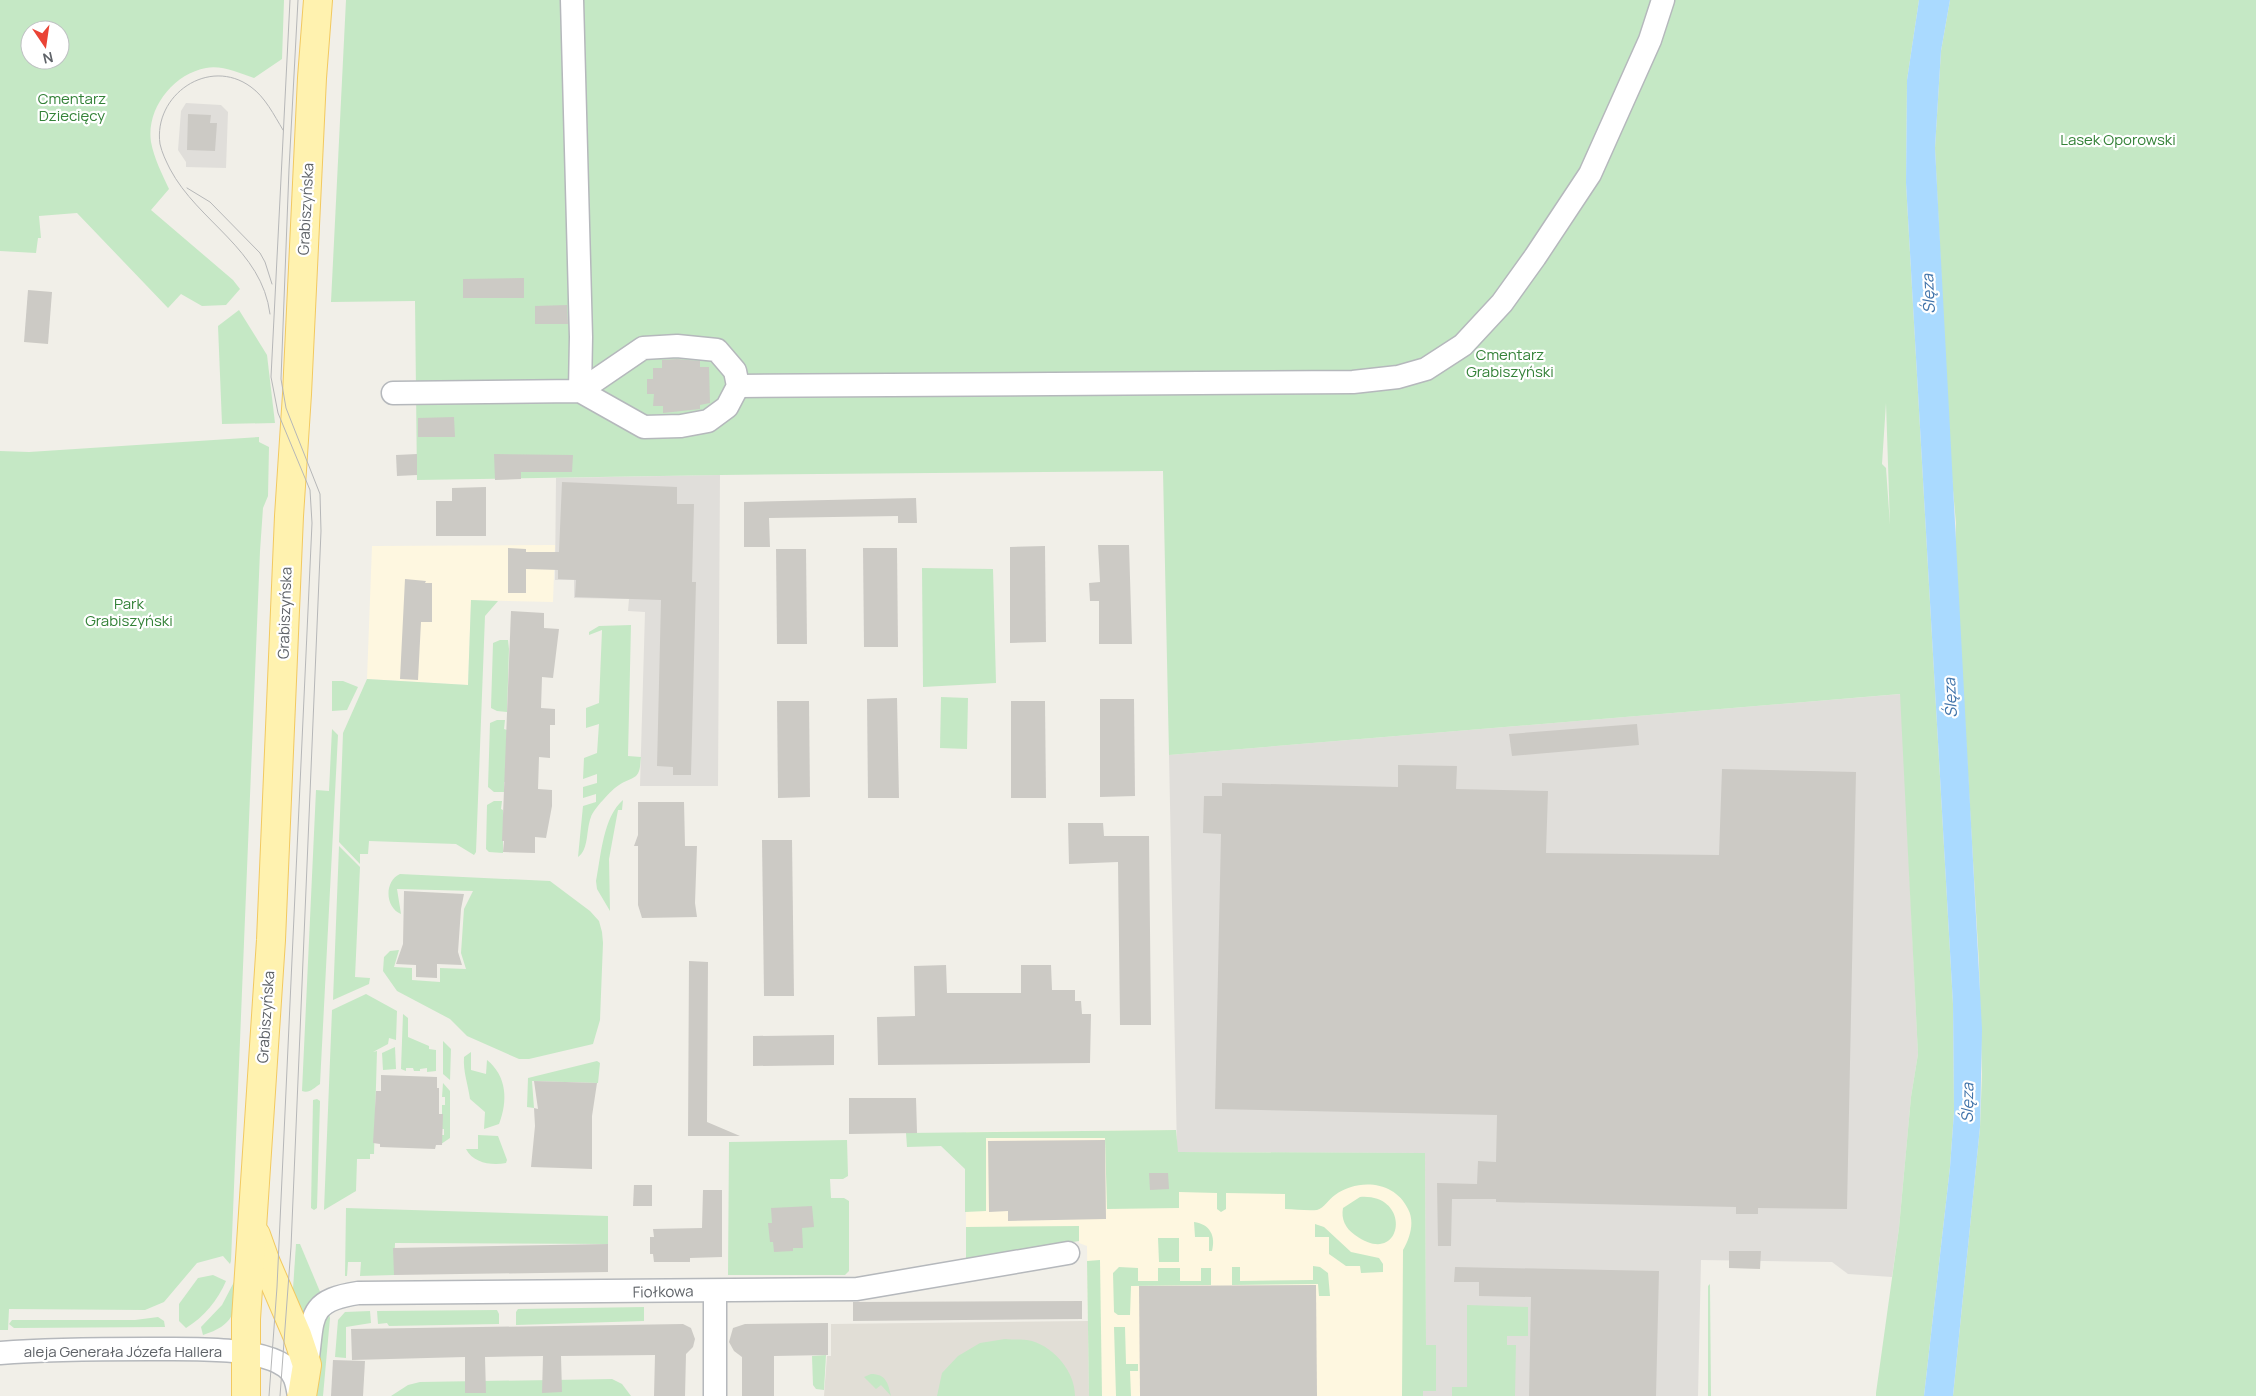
<svg xmlns="http://www.w3.org/2000/svg" width="2256" height="1396" font-family="Manrope,sans-serif">
<rect width="100%" height="100%" fill="#f1efe8"/>
<g fill="#fef7e0">
<path d="M 555,545 L 553,602 L 471,600 L 468,685 L 367,679 L 372,546 Z"/>
<path d="M 1176,1130 L 1177,1152 L 1425,1153 L 1423,1396 L 1089,1396 L 1087,1246 L 1079,1243 L 1079,1227 L 966,1228 L 966,1132 Z"/>
</g>
<g fill="#e0deda">
<path d="M 186,103 L 221,105 L 228,112 L 226,168 L 186,167 L 186,162 L 178,150 L 181,111 Z"/>
<path d="M 720,475 L 718,786 L 640,786 L 645,612 L 628,611 L 629,599 L 574,598 L 574,580 L 555,580 L 556,478 Z"/>
<path d="M 1901,694 L 1918,1054 L 1911,1097 L 1899,1228 L 1892,1277 L 1848,1274 L 1832,1262 L 1701,1260 L 1698,1396 L 1423,1396 L 1423,1391 L 1436,1391 L 1436,1345 L 1426,1345 L 1425,1153 L 1177,1152 L 1169,755 Z"/>
</g>
<path fill="#e1ded6" d="M 1088,1321 L 1089,1396 L 824,1396 L 827,1356 L 831,1356 L 831,1324 Z"/>
<g fill="#c5e8c5" fill-rule="evenodd">
<path d="M 0,0 L 284,0 L 282,59 L 254,78 C 239,73 222,65 206,68 C 173,74 146,109 151,142 C 154,158 162,174 169,189 L 151,210 L 233,280 L 240,289 L 226,305 L 202,306 L 181,294 L 168,308 L 77,213 L 39,216 L 41,238 L 38,238 L 36,253 L 0,251 ZM 30,30 L 60,30 L 60,60 L 30,60 Z"/>
<path d="M 346,0 L 1919,0 L 1907,80 L 1906,183 L 1953,1004 L 1954,1112 L 1950,1167 L 1924,1396 L 1876,1396 L 1876,1393 L 1899,1228 L 1911,1097 L 1918,1054 L 1900,694 L 1169,755 L 1163,471 L 720,475 L 417,480 L 415,301 L 331,302 ZM 1886,403 L 1890,525 L 1886,468 L 1882,464 Z"/>
<path d="M 1950,0 L 2256,0 L 2256,1396 L 1953,1396 L 1980,1127 L 1982,1074 L 1979,963 L 1955,553 L 1956,523 L 1950,457 L 1935,148 L 1941,51 Z"/>
<path d="M 239,310 L 267,355 L 275,423 L 222,424 L 218,326 Z"/>
<path d="M 259,437 L 259,442 L 269,447 L 268,496 L 263,508 L 260,551 L 231,1261 L 230,1264 L 223,1256 L 197,1263 L 164,1302 L 145,1310 L 9,1309 L 8,1330 L 0,1330 L 0,451 L 29,452 Z"/>
<path d="M 922,568 L 993,569 L 996,683 L 923,687 Z"/>
<path d="M 471,600 L 498,601 L 485,616 L 476,852 L 474,855 L 456,844 L 369,841 L 368,854 L 360,854 L 360,864 L 339,842 L 343,733 L 367,679 L 468,685 Z"/>
<path d="M 631,625 L 628,756 L 641,757 C 640,763 641,771 636,776 C 631,780 624,781 619,785 C 612,789 593,810 591,817 C 586,829 589,850 578,857 L 583,806 L 596,802 L 596,794 L 583,798 L 583,787 L 597,783 L 597,774 L 583,779 L 584,758 L 597,753 L 599,724 L 586,728 L 586,708 L 599,703 L 602,630 L 589,635 L 589,632 L 599,626 Z"/>
<path d="M 500,640 L 508,640 L 509,649 L 507,712 L 497,711 L 491,708 L 493,643 Z"/>
<path d="M 332,681 L 343,681 L 358,687 L 347,710 L 332,711 Z"/>
<path d="M 941,697 L 968,698 L 967,749 L 940,748 Z"/>
<path d="M 497,720 L 505,720 L 504,729 L 507,730 L 506,782 L 504,782 L 504,792 L 494,792 L 488,787 L 490,723 Z"/>
<path d="M 332,729 L 338,735 L 320,1084 C 314,1088 309,1094 302,1091 L 316,790 L 329,791 Z"/>
<path d="M 623,800 L 622,810 L 618,810 L 609,859 L 610,911 L 597,889 L 596,881 C 601,856 603,817 623,800 Z"/>
<path d="M 494,801 L 502,801 L 501,809 L 503,810 L 503,853 L 489,852 L 486,849 L 487,805 Z"/>
<path d="M 339,846 L 360,867 L 355,977 L 370,978 L 369,984 L 333,1000 Z"/>
<path d="M 400,874 L 550,881 L 590,911 L 599,921 L 602,932 L 603,943 L 600,1020 L 593,1044 L 529,1059 L 519,1059 L 467,1036 L 450,1019 L 397,991 L 383,971 L 384,957 L 390,951 L 399,950 L 394,967 L 412,968 L 412,980 L 440,982 L 440,968 L 466,969 L 461,953 L 464,909 L 473,891 L 397,889 L 401,914 C 385,908 384,881 400,874 Z"/>
<path d="M 366,994 L 397,1011 L 396,1040 L 389,1038 L 388,1044 L 373,1052 L 377,1051 L 374,1154 L 370,1154 L 370,1159 L 357,1159 L 356,1191 L 324,1210 L 332,1010 Z"/>
<path d="M 403,1014 L 408,1018 L 408,1037 L 429,1046 L 429,1049 L 436,1050 L 436,1071 L 427,1072 L 427,1068 L 420,1069 L 420,1071 L 414,1071 L 413,1068 L 406,1068 L 406,1071 L 401,1069 Z"/>
<path d="M 443,1041 L 451,1049 L 450,1080 L 443,1074 Z"/>
<path d="M 395,1047 L 396,1069 L 383,1070 L 382,1053 Z"/>
<path d="M 471,1052 L 471,1070 L 486,1074 L 487,1060 C 507,1076 508,1101 499,1124 L 484,1129 L 485,1112 L 470,1099 C 468,1084 463,1072 464,1057 Z"/>
<path d="M 597,1061 L 600,1063 L 598,1083 L 532,1081 L 534,1108 L 527,1107 L 528,1078 Z"/>
<path d="M 443,1083 L 450,1091 L 450,1138 L 441,1144 L 442,1135 L 444,1135 L 444,1129 L 442,1129 L 442,1105 L 445,1105 L 445,1097 L 442,1097 Z"/>
<path d="M 317,1099 L 320,1101 L 317,1208 L 314,1210 L 311,1208 L 313,1100 Z"/>
<path d="M 1176,1130 L 1178,1152 L 1425,1153 L 1426,1345 L 1436,1345 L 1436,1391 L 1423,1391 L 1423,1396 L 1402,1396 L 1403,1250 C 1410,1238 1415,1222 1408,1209 C 1395,1181 1358,1178 1335,1195 C 1329,1199 1324,1208 1317,1210 C 1307,1211 1295,1209 1285,1209 L 1285,1194 L 1226,1193 L 1226,1209 L 1221,1212 L 1217,1209 L 1217,1193 L 1179,1192 L 1179,1208 L 1107,1209 L 1105,1138 L 986,1138 L 986,1211 L 965,1212 L 965,1169 L 941,1146 L 907,1147 L 906,1133 Z"/>
<path d="M 478,1135 L 498,1136 L 507,1160 L 506,1163 C 492,1166 473,1163 466,1149 L 478,1149 Z"/>
<path d="M 847,1140 L 848,1176 L 843,1179 L 830,1179 L 831,1198 L 844,1198 L 849,1201 L 849,1271 L 845,1275 L 728,1275 L 729,1142 Z"/>
<path d="M 1360,1197 C 1414,1193 1403,1270 1355,1235 C 1345,1228 1341,1219 1343,1208 Z"/>
<path d="M 346,1208 L 608,1216 L 608,1244 L 395,1243 L 394,1275 L 360,1276 L 361,1262 L 348,1262 L 347,1276 L 345,1276 Z"/>
<path d="M 1194,1222 C 1210,1224 1216,1236 1212,1251 L 1209,1251 L 1209,1237 L 1195,1237 Z"/>
<path d="M 1315,1224 L 1324,1227 L 1351,1252 L 1379,1258 L 1383,1264 L 1383,1272 L 1361,1273 L 1360,1266 L 1346,1266 L 1329,1254 L 1329,1237 L 1315,1237 Z"/>
<path d="M 1079,1226 L 1079,1241 L 966,1260 L 966,1227 Z"/>
<path d="M 1158,1238 L 1179,1238 L 1179,1262 L 1159,1262 Z"/>
<path d="M 296,1244 L 300,1244 L 321,1294 L 302,1321 L 292,1304 Z"/>
<path d="M 1100,1260 L 1102,1396 L 1089,1396 L 1087,1261 Z"/>
<path d="M 1313,1266 L 1320,1267 L 1328,1273 L 1330,1296 L 1319,1296 L 1318,1284 L 1232,1285 L 1232,1267 L 1240,1267 L 1240,1281 L 1313,1280 Z"/>
<path d="M 1119,1267 L 1138,1268 L 1138,1281 L 1158,1281 L 1158,1268 L 1180,1268 L 1180,1281 L 1201,1281 L 1201,1268 L 1211,1268 L 1211,1285 L 1131,1286 L 1130,1315 L 1118,1315 L 1114,1312 L 1113,1273 Z"/>
<path d="M 213,1275 L 226,1281 C 218,1300 204,1317 186,1328 L 179,1321 L 179,1304 L 198,1278 Z"/>
<path d="M 234,1282 L 240,1283 C 235,1313 234,1325 203,1335 L 201,1327 L 222,1305 Z"/>
<path d="M 1710,1284 L 1711,1396 L 1708,1396 L 1708,1286 Z"/>
<path d="M 1467,1305 L 1528,1307 L 1528,1336 L 1507,1336 L 1507,1345 L 1516,1345 L 1515,1396 L 1452,1396 L 1452,1387 L 1467,1387 Z"/>
<path d="M 644,1307 L 644,1321 L 516,1325 L 516,1312 L 518,1309 Z"/>
<path d="M 328,1309 L 330,1318 L 323,1396 L 313,1396 L 319,1327 Z"/>
<path d="M 497,1310 L 499,1314 L 499,1324 L 389,1326 L 387,1323 L 378,1324 L 377,1311 Z"/>
<path d="M 370,1311 L 371,1323 L 346,1327 L 346,1358 L 335,1357 L 338,1320 L 345,1312 Z"/>
<path d="M 158,1317 L 164,1321 L 165,1327 L 14,1328 L 9,1324 L 12,1320 L 135,1320 Z"/>
<path d="M 1114,1327 L 1125,1327 L 1126,1364 L 1138,1364 L 1138,1371 L 1130,1371 L 1131,1396 L 1116,1396 Z"/>
<path d="M 1005,1339 C 1013,1340 1024,1339 1032,1341 C 1055,1348 1075,1372 1075,1396 L 937,1396 L 942,1373 L 958,1356 L 980,1343 Z"/>
<path d="M 826,1355 L 824,1390 L 816,1389 L 813,1385 L 812,1356 Z"/>
<path d="M 871,1374 C 886,1374 888,1383 891,1396 L 881,1385 L 876,1389 L 864,1377 Z"/>
<path d="M 612,1379 L 622,1384 L 631,1396 L 391,1396 L 408,1385 L 420,1382 Z"/>
</g>
<path fill="#aadaff" d="M 1919,0 L 1950,0 L 1941,51 L 1935,148 L 1982,1029 L 1980,1127 L 1953,1396 L 1924,1396 L 1950,1167 L 1954,1112 L 1953,1004 L 1906,183 L 1907,80 Z"/>
<g fill="#cccac5">
<path d="M 188,114 L 211,115 L 210,123 L 217,123 L 215,151 L 187,150 Z"/>
<path d="M 524,278 L 524,298 L 463,298 L 463,279 Z"/>
<path d="M 28,290 L 52,292 L 48,344 L 24,342 Z"/>
<path d="M 567,305 L 568,324 L 535,324 L 535,306 Z"/>
<path d="M 677,359 L 700,361 L 700,367 L 709,367 L 710,403 L 700,405 L 700,409 L 663,413 L 663,406 L 653,406 L 654,394 L 647,394 L 647,379 L 653,379 L 653,368 L 662,368 L 662,360 Z"/>
<path d="M 454,417 L 455,437 L 418,437 L 418,418 Z"/>
<path d="M 417,454 L 417,475 L 397,476 L 396,455 Z"/>
<path d="M 494,454 L 573,455 L 572,472 L 521,472 L 521,479 L 495,480 Z"/>
<path d="M 562,482 L 677,487 L 677,504 L 694,504 L 692,582 L 696,582 L 691,775 L 673,775 L 673,767 L 657,766 L 661,600 L 575,597 L 576,580 L 558,579 L 558,570 L 526,569 L 526,593 L 508,593 L 508,548 L 526,549 L 526,552 L 559,552 Z"/>
<path d="M 486,487 L 486,536 L 436,536 L 436,501 L 452,501 L 452,488 Z"/>
<path d="M 916,498 L 917,523 L 898,523 L 898,516 L 769,518 L 770,547 L 744,547 L 744,502 Z"/>
<path d="M 1098,545 L 1129,545 L 1132,644 L 1099,644 L 1099,601 L 1090,601 L 1089,583 L 1100,582 Z"/>
<path d="M 1045,546 L 1046,642 L 1010,643 L 1010,547 Z"/>
<path d="M 863,548 L 897,548 L 898,647 L 864,647 Z"/>
<path d="M 776,549 L 806,549 L 807,644 L 777,644 Z"/>
<path d="M 405,579 L 426,581 L 425,583 L 432,583 L 432,622 L 421,622 L 418,680 L 400,679 Z"/>
<path d="M 511,611 L 544,613 L 544,628 L 559,629 L 553,678 L 542,677 L 541,708 L 555,709 L 555,725 L 550,725 L 550,758 L 539,757 L 538,789 L 552,790 L 552,806 L 546,838 L 535,837 L 535,853 L 503,852 L 504,841 L 502,841 Z"/>
<path d="M 897,698 L 899,798 L 868,798 L 867,699 Z"/>
<path d="M 1100,699 L 1134,699 L 1135,796 L 1100,797 Z"/>
<path d="M 777,701 L 809,701 L 810,797 L 778,798 Z"/>
<path d="M 1011,701 L 1045,701 L 1046,798 L 1011,798 Z"/>
<path d="M 1637,724 L 1639,745 L 1512,756 L 1509,734 Z"/>
<path d="M 1398,765 L 1457,766 L 1456,789 L 1548,791 L 1546,853 L 1719,855 L 1722,769 L 1856,772 L 1847,1209 L 1758,1208 L 1758,1214 L 1736,1214 L 1736,1207 L 1496,1202 L 1496,1199 L 1452,1199 L 1451,1246 L 1438,1246 L 1437,1183 L 1477,1184 L 1478,1161 L 1496,1162 L 1497,1115 L 1215,1109 L 1221,834 L 1203,833 L 1204,796 L 1222,796 L 1222,783 L 1398,787 Z"/>
<path d="M 638,802 L 684,802 L 685,846 L 697,846 L 695,903 L 697,917 L 642,918 L 638,905 L 638,846 L 634,846 L 638,835 Z"/>
<path d="M 1068,823 L 1103,823 L 1104,836 L 1149,836 L 1151,1025 L 1120,1025 L 1118,862 L 1069,864 Z"/>
<path d="M 762,840 L 792,840 L 794,996 L 764,996 Z"/>
<path d="M 404,891 L 464,894 L 461,909 L 458,952 L 462,965 L 437,964 L 437,978 L 416,977 L 416,965 L 396,964 L 403,944 Z"/>
<path d="M 689,961 L 708,962 L 707,1122 L 740,1136 L 688,1136 Z"/>
<path d="M 946,965 L 947,993 L 1021,993 L 1021,965 L 1051,965 L 1052,990 L 1075,990 L 1075,1001 L 1081,1001 L 1082,1014 L 1091,1014 L 1090,1063 L 878,1065 L 877,1017 L 915,1016 L 914,966 Z"/>
<path d="M 834,1035 L 834,1065 L 753,1066 L 753,1036 Z"/>
<path d="M 381,1075 L 437,1077 L 437,1088 L 439,1088 L 439,1114 L 443,1114 L 442,1145 L 436,1145 L 435,1149 L 380,1147 L 380,1144 L 373,1143 L 376,1091 L 381,1091 Z"/>
<path d="M 534,1081 L 597,1083 L 592,1116 L 592,1169 L 531,1167 L 535,1126 L 534,1108 L 538,1109 Z"/>
<path d="M 849,1098 L 916,1098 L 917,1133 L 849,1134 Z"/>
<path d="M 1105,1140 L 1106,1219 L 1008,1221 L 1008,1211 L 989,1212 L 988,1141 Z"/>
<path d="M 1149,1173 L 1168,1173 L 1169,1189 L 1150,1190 Z"/>
<path d="M 634,1185 L 652,1185 L 652,1206 L 633,1206 Z"/>
<path d="M 703,1190 L 722,1190 L 722,1257 L 690,1258 L 690,1262 L 654,1262 L 653,1254 L 650,1254 L 650,1237 L 654,1237 L 653,1229 L 702,1228 Z"/>
<path d="M 812,1206 L 814,1227 L 802,1228 L 803,1248 L 793,1248 L 793,1251 L 774,1252 L 773,1242 L 770,1242 L 768,1223 L 772,1223 L 771,1208 Z"/>
<path d="M 608,1244 L 608,1272 L 394,1275 L 393,1248 Z"/>
<path d="M 1729,1251 L 1761,1251 L 1760,1269 L 1729,1268 Z"/>
<path d="M 1455,1267 L 1659,1271 L 1656,1396 L 1529,1396 L 1531,1297 L 1479,1296 L 1479,1282 L 1454,1282 Z"/>
<path d="M 1316,1285 L 1317,1396 L 1140,1396 L 1139,1286 Z"/>
<path d="M 1082,1301 L 1082,1319 L 853,1321 L 853,1302 Z"/>
<path d="M 828,1323 L 828,1355 L 774,1356 L 774,1396 L 742,1396 L 742,1357 L 734,1351 L 729,1342 L 733,1328 L 745,1324 Z"/>
<path d="M 683,1324 L 691,1328 L 695,1339 L 693,1347 L 686,1354 L 685,1396 L 654,1396 L 655,1355 L 561,1356 L 562,1392 L 542,1393 L 543,1356 L 485,1357 L 486,1393 L 465,1393 L 465,1357 L 352,1360 L 351,1329 Z"/>
<path d="M 333,1360 L 365,1361 L 363,1396 L 331,1396 Z"/>
</g>
<g fill="none" stroke-linecap="round" stroke-linejoin="round">
<g stroke="#b5b8bc" stroke-width="25">
<g id="minor">
<path d="M 572,0 L 581,337 L 580,391"/>
<path d="M 738,386 L 1353,382 L 1398,377 L 1426,369 L 1463,345 L 1502,303 L 1535,257 L 1590,174 L 1650,40 L 1663,0"/>
<path d="M 393,393 L 580,391 L 644,427 L 681,426 L 708,421 L 727,407 L 738,386 L 735,371 L 717,350 L 677,346 L 643,348 L 580,391"/>
<path d="M 0,1353 C 50,1349 99,1349 149,1349 C 185,1349 256,1346 285,1366 C 296,1373 297,1385 299,1396"/>
<path d="M 307,1364 C 314,1319 305,1301 358,1293 L 857,1289 L 1068,1253"/>
<path d="M 715,1396 L 715,1291"/>
</g>
</g>
<g stroke="#f2c960" stroke-width="30">
<g id="major">
<path d="M 256,1235 L 266,1263 L 297,1335 L 307,1365 L 302,1396"/>
<path d="M 246,1396 L 246,1319 L 271,940 L 289,516 L 297,394 L 312,78 L 318,0"/>
</g>
</g>
<use href="#minor" stroke="#fff" stroke-width="22"/>
<use href="#major" stroke="#fff2af" stroke-width="28"/>
<g stroke="#b6b7b8" stroke-width="1">
<path d="M 187,188 L 210,202 L 260,253 L 265,262 L 272,284"/>
<path d="M 270,314 C 262,249 198,222 170,169 C 166,161 162,153 160,144 C 153,95 209,56 251,87 C 265,97 274,115 283,130"/>
<path d="M 269,1396 L 277,1287 L 312,523 L 310,490 L 278,413 L 271,377 L 290,0"/>
<path d="M 280,1396 L 291,1247 L 321,531 L 320,494 L 286,408 L 281,379 L 289,169 L 298,0"/>
</g>
</g>
<g text-anchor="middle" stroke-width="4.5" stroke-linejoin="round" paint-order="stroke">
<g font-size="15" fill="#348238" stroke="#fff">
<text x="72" y="104">Cmentarz<tspan x="72" dy="17">Dziecięcy</tspan></text>
<text x="2118" y="145">Lasek Oporowski</text>
<text x="1510" y="360">Cmentarz<tspan x="1510" dy="17">Grabiszyński</tspan></text>
<text x="129" y="609">Park<tspan x="129" dy="17">Grabiszyński</tspan></text>
</g>
<g font-size="15" fill="#5f6368" stroke="#fff">
<text transform="translate(306 209) rotate(-87)" y="5">Grabiszyńska</text>
<text transform="translate(285 613) rotate(-88)" y="5">Grabiszyńska</text>
<text transform="translate(266 1017) rotate(-86)" y="5">Grabiszyńska</text>
<text transform="translate(663 1292) rotate(-1)" y="5">Fiołkowa</text>
<text x="123" y="1357">aleja Generała Józefa Hallera</text>
</g>
<g font-size="16" font-style="italic" fill="#4174aa" stroke="#fff">
<text transform="translate(1928 294) rotate(-93)" y="6">Ślęza</text>
<text transform="translate(1950 698) rotate(-93)" y="6">Ślęza</text>
<text transform="translate(1967 1103) rotate(-89)" y="6">Ślęza</text>
</g>
</g>
<g transform="translate(45 45) rotate(167)"><circle r="24" fill="#ffffff" stroke="#bfc1c3"/>
<path d="M0-4L9 19L0 12L-9 19Z" fill="#ea4335"/>
<text y="-8" font-size="14" font-weight="bold" text-anchor="middle" fill="#5f6368">N</text>
</g>
</svg>
